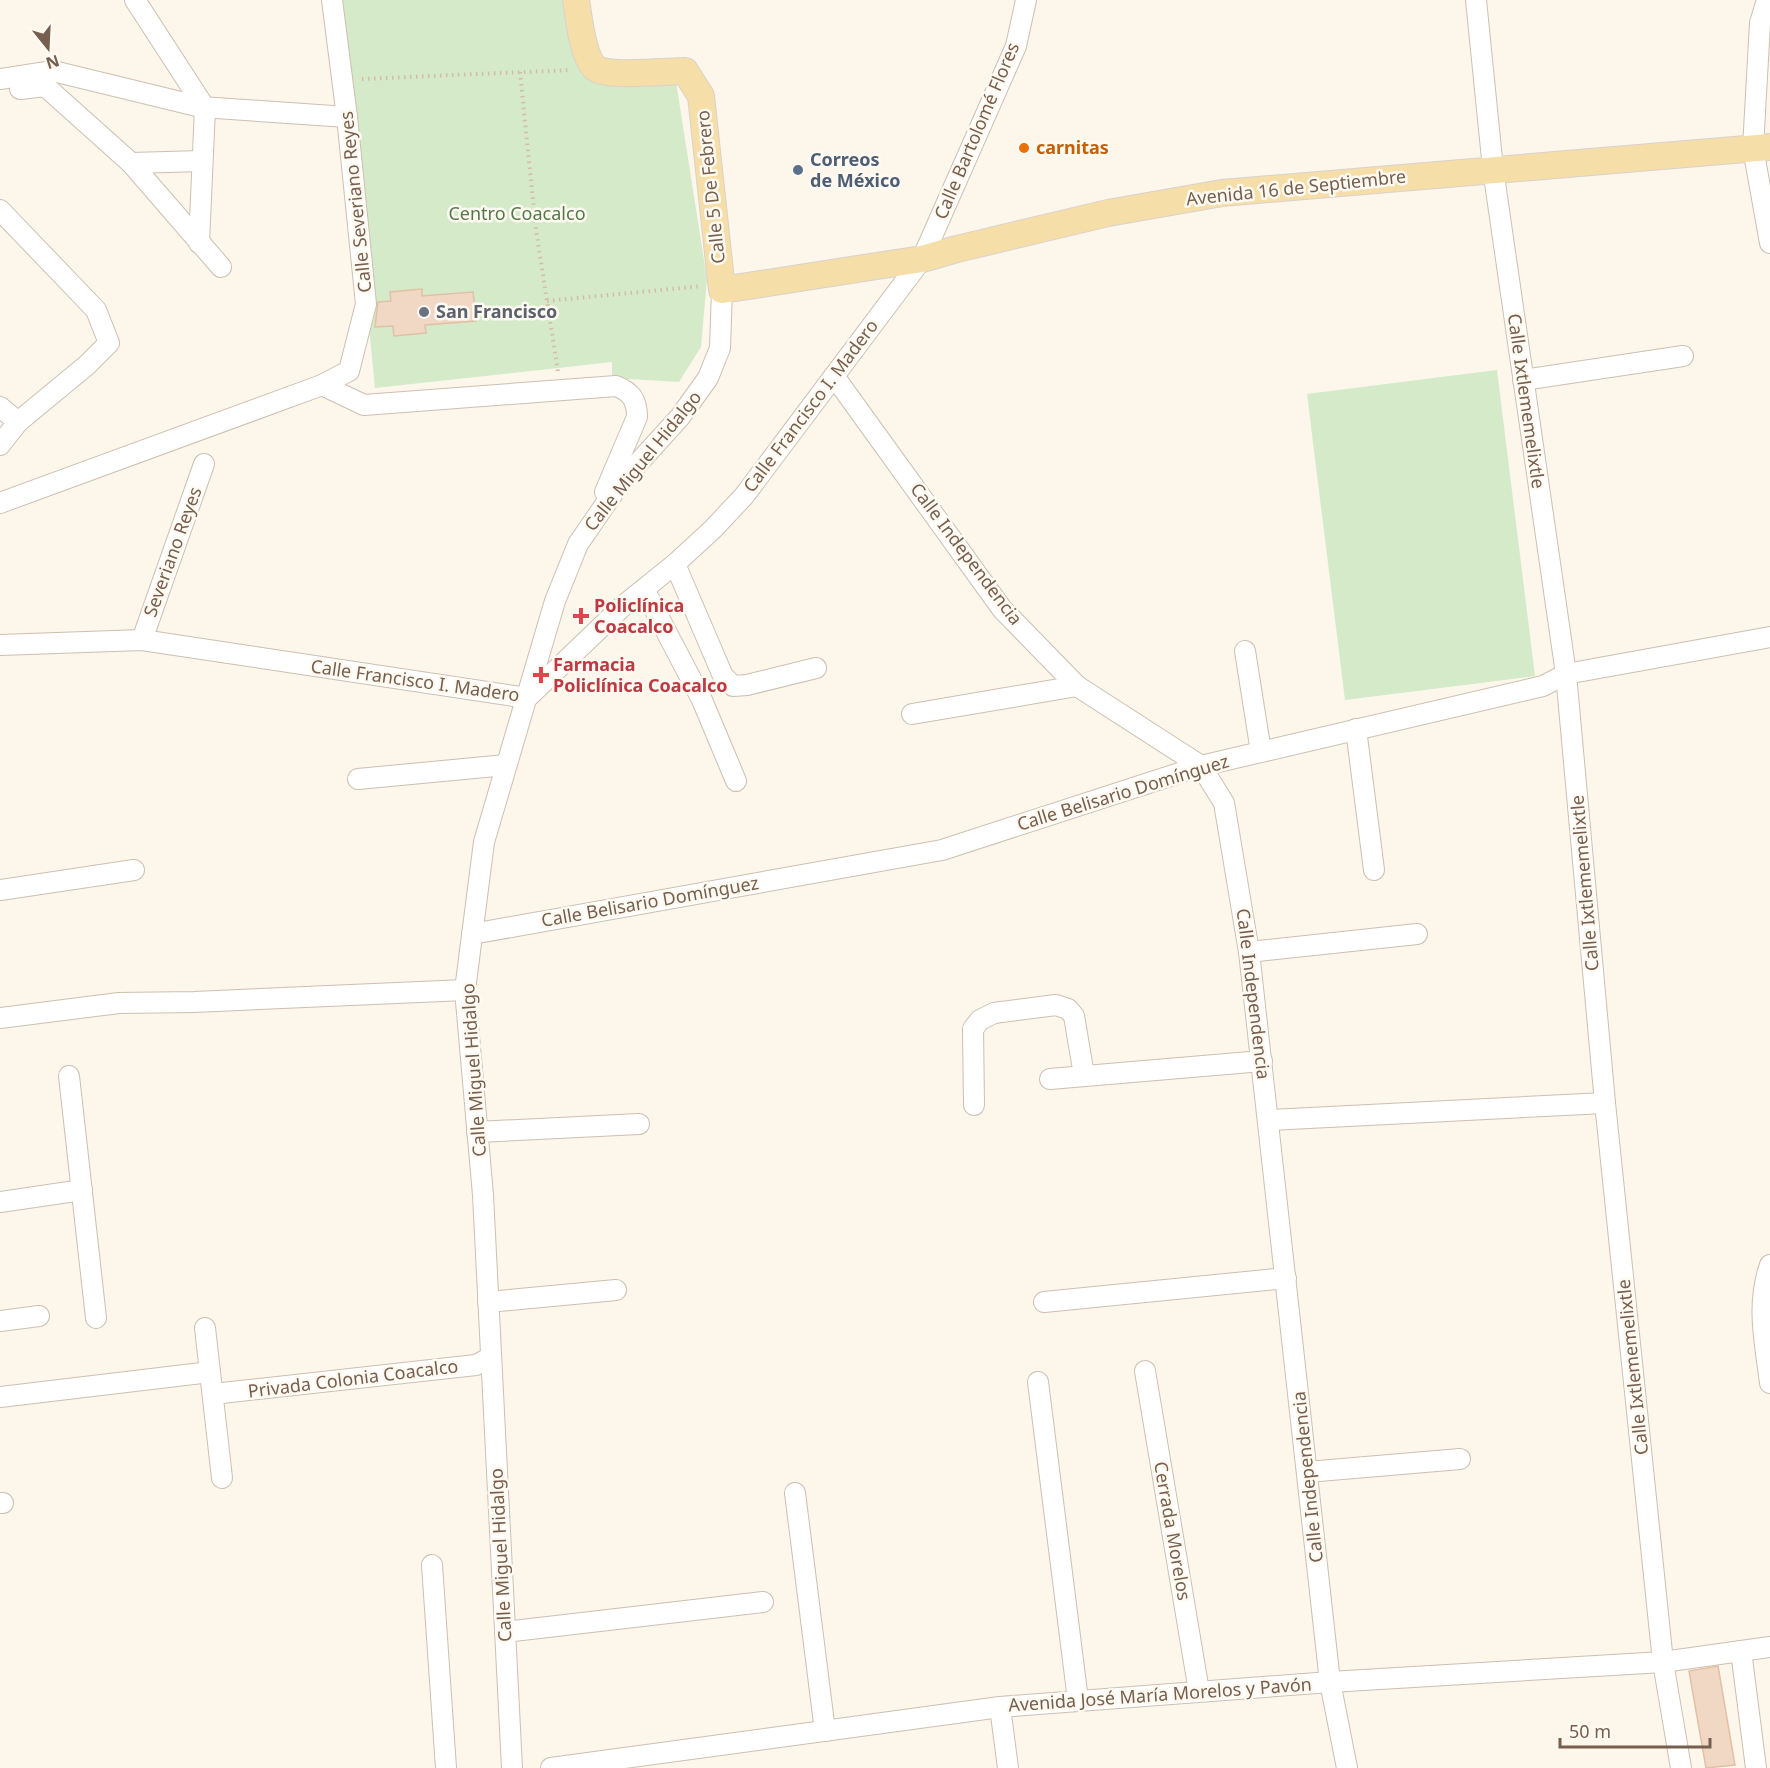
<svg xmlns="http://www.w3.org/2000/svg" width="1770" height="1768" font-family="'Noto Sans',sans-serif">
<rect width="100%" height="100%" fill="#fcf6eb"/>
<g fill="#d4eac9">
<path d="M 337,0 L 564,0 L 578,67 L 615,81 L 676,82 L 707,279 L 701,347 L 679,382 L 612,378 L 612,362 L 375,388 Z"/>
<path d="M 1497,370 L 1535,676 L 1345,700 L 1307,394 Z"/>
</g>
<g fill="#f0d8c4" stroke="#e2c0a5" stroke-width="1.5">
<path d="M 422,289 L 422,296 L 473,292 L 476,321 L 425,325 L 426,333 L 394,336 L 393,326 L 375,327 L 378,302 L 391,301 L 390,292 Z"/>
<path d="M 1718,1666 L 1735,1765 L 1706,1768 L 1689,1671 Z"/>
</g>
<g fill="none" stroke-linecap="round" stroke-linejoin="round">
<g stroke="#cebfb0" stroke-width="22">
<g id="minor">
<path d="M 135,0 L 205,108 L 199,243"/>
<path d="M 1476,0 L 1493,169 L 1566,674 L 1605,1103 L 1663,1662 L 1681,1768"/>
<path d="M 1767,0 L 1760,23 L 1753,148 L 1770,243"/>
<path d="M 0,79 L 53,71 L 201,107 L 347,117"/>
<path d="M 20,89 L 45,86 L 131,163"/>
<path d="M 202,161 L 131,163 L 221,267"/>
<path d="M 0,210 L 96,310 L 109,343 L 87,365 L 18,422 L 0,445"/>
<path d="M 834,376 L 1002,609 L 1077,686 L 1201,766 L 1224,803 L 1249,952 L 1330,1682 L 1347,1768"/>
<path d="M 1523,380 L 1683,356"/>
<path d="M 322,385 L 364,405 L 616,386 C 632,392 637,401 637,417 L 605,492"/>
<path d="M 0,407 L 18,422"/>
<path d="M 0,503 L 322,385 L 349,371 L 366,304 L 347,117 L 332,0"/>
<path d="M 675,564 L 723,676 L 733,686 L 747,685 L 816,668"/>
<path d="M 644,589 L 702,700 L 736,781"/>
<path d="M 142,640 L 204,464"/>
<path d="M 0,645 L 142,640 L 527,698"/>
<path d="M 1245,651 L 1261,752"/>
<path d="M 529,696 L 624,605 L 675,564 L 713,529 L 744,496 L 922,259 L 1016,46 L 1026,0"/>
<path d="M 912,714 L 1077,686"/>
<path d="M 1356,729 L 1374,870"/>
<path d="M 358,779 L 506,765"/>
<path d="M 0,890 L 134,870"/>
<path d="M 472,934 L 942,850 L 1201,766 L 1543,686 L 1566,674 L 1770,637"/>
<path d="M 1249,952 L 1417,934"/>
<path d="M 0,1018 L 119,1003 L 194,1002 L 465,990"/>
<path d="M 69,1076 L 96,1318"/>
<path d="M 1050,1079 L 1262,1061"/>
<path d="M 974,1105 L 973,1029 L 980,1020 L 994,1013 L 1056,1005 L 1068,1009 L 1074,1016 L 1084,1075"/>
<path d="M 1268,1120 L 1605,1103"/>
<path d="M 477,1132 L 639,1124"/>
<path d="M 0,1202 L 82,1190"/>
<path d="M 1770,1265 C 1756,1305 1765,1342 1770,1383"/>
<path d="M 488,1302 L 616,1290"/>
<path d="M 1044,1302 L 1286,1278"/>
<path d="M 0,1321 L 39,1316"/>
<path d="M 205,1328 L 222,1478"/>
<path d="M 1145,1371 L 1199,1691"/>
<path d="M 1038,1382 L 1078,1700"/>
<path d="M 213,1394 L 476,1365 L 491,1357"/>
<path d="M 0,1397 L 210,1372"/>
<path d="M 1307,1472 L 1460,1459"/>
<path d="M 795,1493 L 825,1731"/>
<path d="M 0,1503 L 3,1503"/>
<path d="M 432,1565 L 446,1768"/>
<path d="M 505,1632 L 763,1602"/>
<path d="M 1741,1651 L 1756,1768"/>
<path d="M 1000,1707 L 1008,1768"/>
<path d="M 512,1768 L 483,1195 L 465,990 L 484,842 L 555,601 L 578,544 L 620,483 L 680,417 L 708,378 L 720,348 L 722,290"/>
<path d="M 551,1768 L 1000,1707 L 1330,1682 L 1663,1662 L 1770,1647"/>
</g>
</g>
<g stroke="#d9d2cd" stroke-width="28">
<path id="major" d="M 576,0 C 579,18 582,53 594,67 C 603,78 668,71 685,71 L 701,96 L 722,290 L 922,259 L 957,249 L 1108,213 L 1222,193 L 1770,147"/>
</g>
<g stroke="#d6bba6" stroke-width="4" stroke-dasharray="1.5 4.5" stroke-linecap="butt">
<path d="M 520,72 L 536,230 L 558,372"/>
<path d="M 362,79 L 570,70"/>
<path d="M 547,301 L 702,286"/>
</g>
<use href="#minor" stroke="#fff" stroke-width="20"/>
<use href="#major" stroke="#f6dea8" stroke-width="26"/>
</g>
<circle fill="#e8710a" stroke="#fefaf2" stroke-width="2" cx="1024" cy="148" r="6"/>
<circle fill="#5c6f8a" stroke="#fefaf2" stroke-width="2" cx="798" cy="170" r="6"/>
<circle fill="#6b7280" stroke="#fefaf2" stroke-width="2" cx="424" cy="312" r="6"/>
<g fill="#e0444e" stroke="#fefaf2" stroke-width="2">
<path d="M578 607h6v6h6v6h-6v6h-6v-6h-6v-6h6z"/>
<path d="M538 666h6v6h6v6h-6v6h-6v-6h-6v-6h6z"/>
</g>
<g text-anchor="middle" stroke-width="5" stroke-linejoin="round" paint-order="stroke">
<g font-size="18" fill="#765f4e" stroke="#fefaf2">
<text transform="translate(977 131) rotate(-67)" y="6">Calle Bartolomé Flores</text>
<text transform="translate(711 187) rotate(-96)" y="6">Calle 5 De Febrero</text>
<text transform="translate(1296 188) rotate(-6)" y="6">Avenida 16 de Septiembre</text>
<text transform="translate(356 202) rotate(-96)" y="6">Calle Severiano Reyes</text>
<text transform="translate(1526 401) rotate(82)" y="6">Calle Ixtlememelixtle</text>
<text transform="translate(811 406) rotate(-53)" y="6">Calle Francisco I. Madero</text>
<text transform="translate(643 461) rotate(-51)" y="6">Calle Miguel Hidalgo</text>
<text transform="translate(173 552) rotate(-70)" y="6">Severiano Reyes</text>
<text transform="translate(966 554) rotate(53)" y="6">Calle Independencia</text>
<text transform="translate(415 681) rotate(8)" y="6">Calle Francisco I. Madero</text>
<text transform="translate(1123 793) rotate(-17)" y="6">Calle Belisario Domínguez</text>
<text transform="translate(1585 883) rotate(-95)" y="6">Calle Ixtlememelixtle</text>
<text transform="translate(650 902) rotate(-10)" y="6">Calle Belisario Domínguez</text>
<text transform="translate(1253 994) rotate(83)" y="6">Calle Independencia</text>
<text transform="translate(474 1070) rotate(-94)" y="6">Calle Miguel Hidalgo</text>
<text transform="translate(1633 1367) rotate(-96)" y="6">Calle Ixtlememelixtle</text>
<text transform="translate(353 1379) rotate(-7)" y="6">Privada Colonia Coacalco</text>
<text transform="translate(1308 1477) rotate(-96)" y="6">Calle Independencia</text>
<text transform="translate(1172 1531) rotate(80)" y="6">Cerrada Morelos</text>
<text transform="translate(501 1555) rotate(-93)" y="6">Calle Miguel Hidalgo</text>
<text transform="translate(1160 1695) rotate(-4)" y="6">Avenida José María Morelos y Pavón</text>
</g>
<g font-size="18" font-weight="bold" fill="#c56008" stroke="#fefaf2" text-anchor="start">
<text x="1036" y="154">carnitas</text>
</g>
<g font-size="18" font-weight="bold" fill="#4e5e75" stroke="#fefaf2" text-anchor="start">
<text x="810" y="166">Correos<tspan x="810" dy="21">de México</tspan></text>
</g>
<g font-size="18" fill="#537b47" stroke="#fefaf2">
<text x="517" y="220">Centro Coacalco</text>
</g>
<g font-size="18" font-weight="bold" fill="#5b616d" stroke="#fefaf2" text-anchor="start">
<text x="436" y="318">San Francisco</text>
</g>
<g font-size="18" font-weight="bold" fill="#be3a42" stroke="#fefaf2" text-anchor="start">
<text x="594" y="612">Policlínica<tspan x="594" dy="21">Coacalco</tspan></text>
<text x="553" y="671">Farmacia<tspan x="553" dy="21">Policlínica Coacalco</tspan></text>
</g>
</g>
<g transform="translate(48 48) rotate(162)" stroke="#fefaf2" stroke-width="4.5" paint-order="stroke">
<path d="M0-4.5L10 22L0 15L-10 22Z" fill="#765f4e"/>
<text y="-9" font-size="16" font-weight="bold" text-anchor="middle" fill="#765f4e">N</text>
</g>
<path d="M1560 1738v9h150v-9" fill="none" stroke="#765f4e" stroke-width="3"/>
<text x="1569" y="1738" font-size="18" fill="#765f4e" stroke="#fefaf2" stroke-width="4.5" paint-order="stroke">50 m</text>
</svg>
